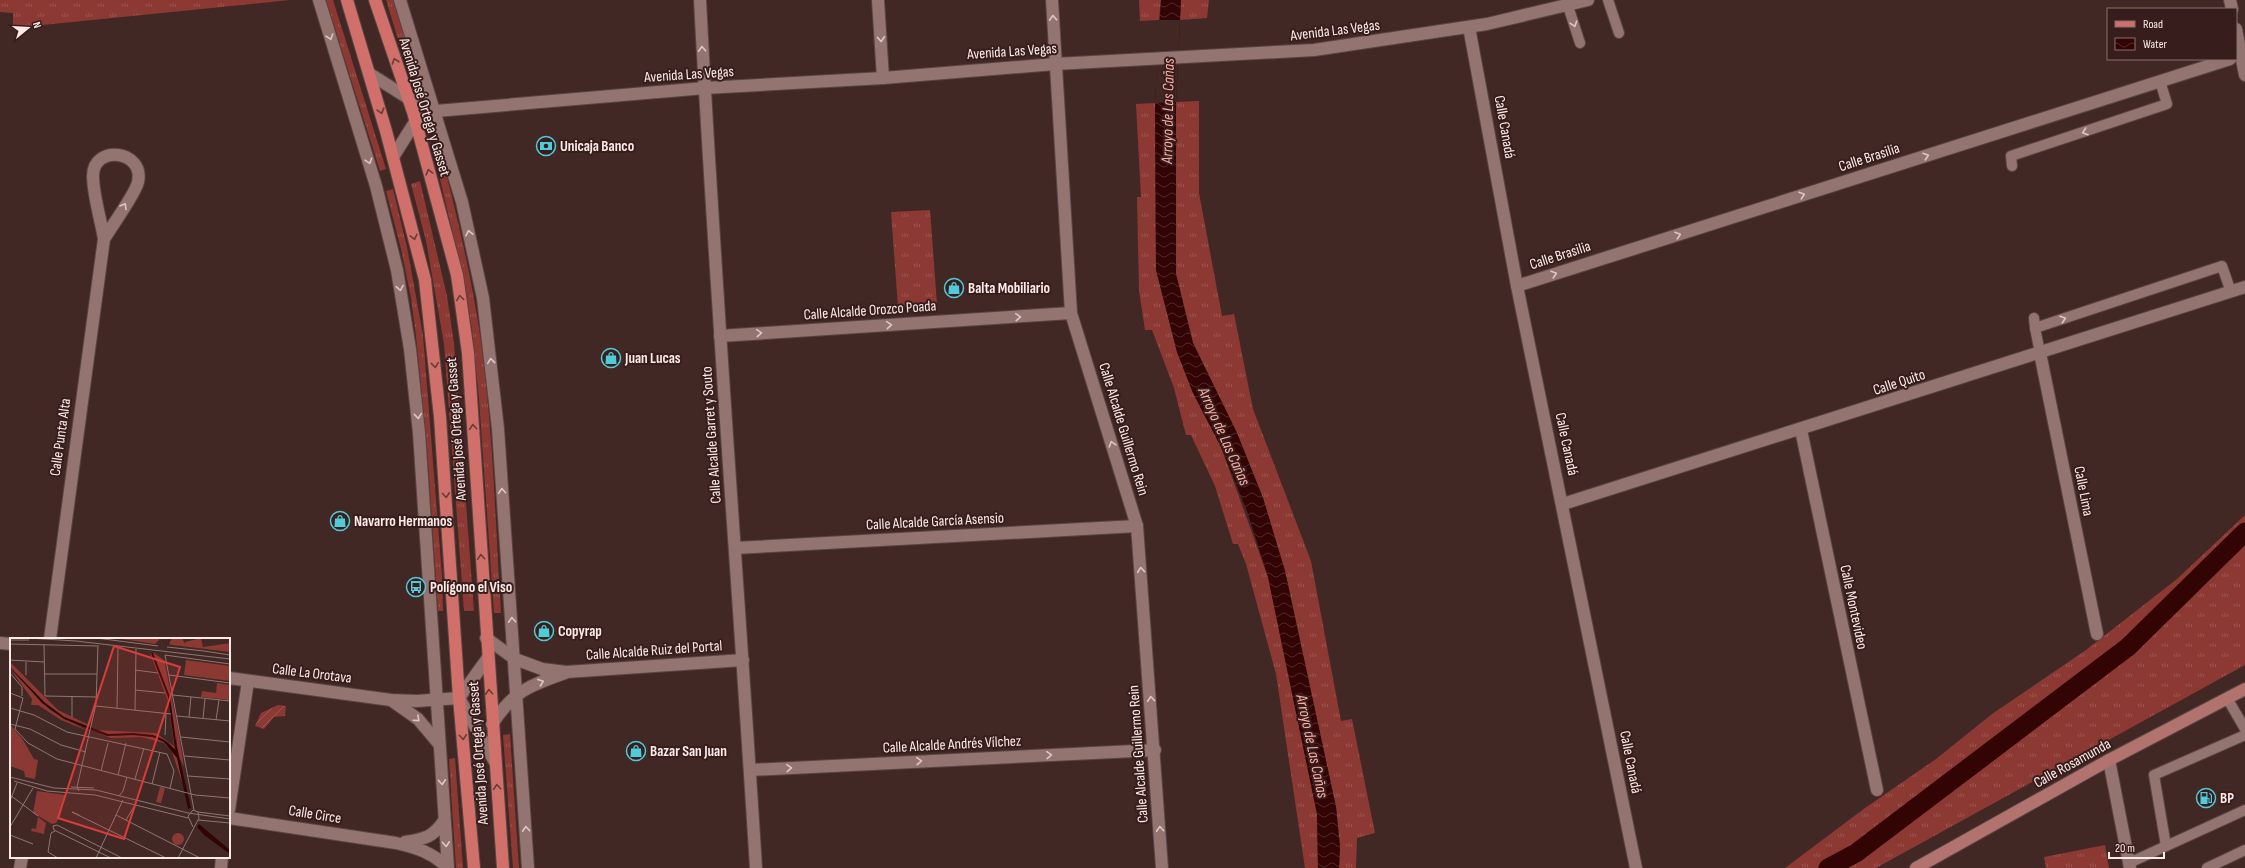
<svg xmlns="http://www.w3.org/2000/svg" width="2245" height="868" font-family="'Sofia Sans Condensed',sans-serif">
<defs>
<pattern id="grass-tufts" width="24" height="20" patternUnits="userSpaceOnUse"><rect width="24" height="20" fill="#8c3833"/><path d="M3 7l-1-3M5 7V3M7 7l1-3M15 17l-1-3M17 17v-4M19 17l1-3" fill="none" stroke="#9d5551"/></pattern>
<pattern id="garden-furrows" width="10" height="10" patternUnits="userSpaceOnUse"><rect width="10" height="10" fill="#8c3833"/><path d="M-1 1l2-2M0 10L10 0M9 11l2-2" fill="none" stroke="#9d5551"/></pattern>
<pattern id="water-waves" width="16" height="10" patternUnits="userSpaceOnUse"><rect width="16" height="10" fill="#320404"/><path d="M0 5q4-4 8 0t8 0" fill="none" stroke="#512929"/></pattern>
</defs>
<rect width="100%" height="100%" fill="#412825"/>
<g fill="url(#grass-tufts)">
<path d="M 0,0 L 290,0 L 13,28 L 13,13 L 0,12 Z"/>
<path d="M 326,0 L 333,0 L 386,169 L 380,171 Z"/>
<path d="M 386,0 L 393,0 L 413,63 L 406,65 Z"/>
<path d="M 1139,0 L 1161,0 L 1159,20 L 1140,21 Z"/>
<path d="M 1181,0 L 1209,0 L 1207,18 L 1180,20 Z"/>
<path d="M 1199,101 L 1199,193 L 1222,316 L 1234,314 L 1253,409 L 1311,561 L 1341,721 L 1352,719 L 1375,833 L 1357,838 L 1356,868 L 1339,868 L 1340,847 L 1336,807 L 1285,571 L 1263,498 L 1237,433 L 1193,343 L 1176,274 L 1176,102 Z"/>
<path d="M 1155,103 L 1156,270 L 1177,352 L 1193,393 L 1221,447 L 1268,577 L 1317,814 L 1318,868 L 1305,868 L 1276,674 L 1246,564 L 1238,544 L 1233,544 L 1215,486 L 1191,435 L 1186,435 L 1174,388 L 1152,330 L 1145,330 L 1139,291 L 1137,197 L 1141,197 L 1136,104 Z"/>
<path d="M 446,173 C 459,225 471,276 479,328 C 493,421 495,519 501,613 L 494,613 L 479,399 L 472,330 L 464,281 L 439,175 Z"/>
<path d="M 420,181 L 447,296 L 454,343 L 474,611 L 464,611 L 444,344 L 426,241 L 411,184 Z"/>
<path d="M 393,189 L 407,247 L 423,335 L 442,576 L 443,611 L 438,611 L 427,447 L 416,336 L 411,298 L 401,249 L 386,191 Z"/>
<path d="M 930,210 L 937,304 L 898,307 L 891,212 Z"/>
<path d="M 2245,515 L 2245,665 L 1876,868 L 1785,868 L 1865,808 L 1936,759 L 1992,714 L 2086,650 L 2177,579 Z"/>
<path d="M 510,734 L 519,868 L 513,868 L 503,735 Z"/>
<path d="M 455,758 L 463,868 L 456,868 L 449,759 Z"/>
<path d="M 2105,845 L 2109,868 L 2046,868 L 2044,857 Z"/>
</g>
<path fill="url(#garden-furrows)" d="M 278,705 L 286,706 L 285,716 L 274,717 L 264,729 L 255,726 L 261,713 Z"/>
<path fill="url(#water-waves)" d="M 1161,0 L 1181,0 L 1176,102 L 1176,274 L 1193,343 L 1237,433 L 1263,498 L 1285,571 L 1336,807 L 1340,847 L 1339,868 L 1318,868 L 1317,814 L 1268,577 L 1247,511 L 1221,447 L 1193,393 L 1177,352 L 1156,270 L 1155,103 Z"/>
<path fill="#412825" d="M 1159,20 L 1180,20 L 1176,102 L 1155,103 Z"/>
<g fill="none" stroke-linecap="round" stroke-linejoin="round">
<path stroke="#320404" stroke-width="19" d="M 1828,868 L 1856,853 L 2128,647 L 2245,532"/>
<g stroke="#5a4543" stroke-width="12">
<g id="lane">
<path d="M 1608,0 L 1619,33"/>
<path d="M 1568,6 L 1580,43"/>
<path d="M 2012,166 L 2011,156 L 2167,104 L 2160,81"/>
<path d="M 2034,318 L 2035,328 L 2222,266 L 2231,292"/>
<path d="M 2035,328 L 2040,353"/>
<path d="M 2227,698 L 2245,729"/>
<path d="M 2166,846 L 2154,775 L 2245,735"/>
<path d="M 2129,863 L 2245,810"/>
<path d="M 2207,868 L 2245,850"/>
</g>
</g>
<g stroke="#5a4543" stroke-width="14">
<g id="street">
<path d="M 319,0 L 376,186 L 397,270 L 410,349 L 419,433 L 448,868"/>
<path d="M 400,0 L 462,202 L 483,298 L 498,429 L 528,868"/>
<path d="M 700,0 C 715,290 738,579 756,868"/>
<path d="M 878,0 L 883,78"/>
<path d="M 1052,0 L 1071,313 L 1137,526 L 1162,868"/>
<path d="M 2230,0 L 2232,9"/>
<path d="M 1469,27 L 1517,286 L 1636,868"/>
<path d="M 2236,29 L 2245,75"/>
<path d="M 370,74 L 408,98 L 436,111"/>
<path d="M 393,157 L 415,122 L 436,111 L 705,88 L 883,78 L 1055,64 L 1314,50 L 1487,24 L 1588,0"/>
<path d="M 1517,286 L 2230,59"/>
<path d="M 720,336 L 1071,313"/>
<path d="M 2040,353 L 2097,634"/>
<path d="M 1801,430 L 1877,790"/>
<path d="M 1563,504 L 2245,287"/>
<path d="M 735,548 L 1137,526"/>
<path d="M 486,638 L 515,659 L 542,669 L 566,672 L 743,660"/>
<path d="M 50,639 L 104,239 C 101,220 93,195 93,176 C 93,144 145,150 138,182 C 136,193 111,227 104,239"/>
<path d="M 0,643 L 11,644"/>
<path d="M 229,678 L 391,700 L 417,701 L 459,698"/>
<path d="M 459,698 L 495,762"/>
<path d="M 459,698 L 487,659"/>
<path d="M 391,700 L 418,719 L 439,744"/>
<path d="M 492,724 C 514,691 528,686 565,673"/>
<path d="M 2109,760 L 2130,868"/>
<path d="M 750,770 L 1155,750"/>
<path d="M 229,810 L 248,681"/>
<path d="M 229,818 L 396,843 C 417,848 432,852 448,868"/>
<path d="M 405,842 C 425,839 433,837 444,821"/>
<path d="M 20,868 L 22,857"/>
<path d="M 221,868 L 222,857"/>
</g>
</g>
<g stroke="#5a4543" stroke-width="14">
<path id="secondary" d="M 1916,868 L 2109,760 L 2245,689"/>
</g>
<g stroke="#5a4543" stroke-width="14">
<g id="primary">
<path d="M 347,0 L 386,131 L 425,280 L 440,417 L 459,698 L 474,868"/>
<path d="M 375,0 L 413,112 L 457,275 L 468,353 L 503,868"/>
</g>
</g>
<use href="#lane" stroke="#937471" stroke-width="10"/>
<use href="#street" stroke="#937471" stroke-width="12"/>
<use href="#secondary" stroke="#b2726e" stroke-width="12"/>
<use href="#primary" stroke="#d1706a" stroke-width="12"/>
</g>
<defs><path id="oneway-chevron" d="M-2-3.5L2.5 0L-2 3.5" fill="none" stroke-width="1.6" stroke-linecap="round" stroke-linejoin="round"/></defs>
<g stroke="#ddc7c5">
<use href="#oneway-chevron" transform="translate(1053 18) rotate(-93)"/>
<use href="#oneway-chevron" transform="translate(1574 24) rotate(72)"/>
<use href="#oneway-chevron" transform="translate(330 37) rotate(73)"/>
<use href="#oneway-chevron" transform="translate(881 39) rotate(86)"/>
<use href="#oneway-chevron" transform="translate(702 49) rotate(-93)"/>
<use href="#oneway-chevron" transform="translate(2085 132) rotate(162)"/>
<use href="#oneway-chevron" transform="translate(1926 156) rotate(-18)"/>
<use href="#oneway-chevron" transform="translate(369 161) rotate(73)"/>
<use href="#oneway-chevron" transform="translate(1802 195) rotate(-18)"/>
<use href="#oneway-chevron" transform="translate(124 206) rotate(-59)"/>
<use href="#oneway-chevron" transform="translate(469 233) rotate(-102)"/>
<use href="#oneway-chevron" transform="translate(1678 235) rotate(-18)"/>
<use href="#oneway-chevron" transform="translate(1554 274) rotate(-18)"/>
<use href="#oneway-chevron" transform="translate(400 288) rotate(81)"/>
<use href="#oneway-chevron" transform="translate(1018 317) rotate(-4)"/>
<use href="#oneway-chevron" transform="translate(2063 319) rotate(-18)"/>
<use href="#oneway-chevron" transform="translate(889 325) rotate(-4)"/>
<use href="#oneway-chevron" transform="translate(759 333) rotate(-4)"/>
<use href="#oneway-chevron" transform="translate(491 361) rotate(-96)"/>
<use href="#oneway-chevron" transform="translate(418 416) rotate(84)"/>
<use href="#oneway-chevron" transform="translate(1112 444) rotate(-107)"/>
<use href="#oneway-chevron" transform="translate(502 491) rotate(-94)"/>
<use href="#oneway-chevron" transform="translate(1141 570) rotate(-95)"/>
<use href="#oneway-chevron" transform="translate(512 620) rotate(-94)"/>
<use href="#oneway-chevron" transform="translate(541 682) rotate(-20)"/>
<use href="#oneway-chevron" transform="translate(1151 699) rotate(-95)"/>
<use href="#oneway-chevron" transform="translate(417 719) rotate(42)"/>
<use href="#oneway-chevron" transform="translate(1049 755) rotate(-3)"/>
<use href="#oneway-chevron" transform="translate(919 761) rotate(-3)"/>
<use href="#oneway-chevron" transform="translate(789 768) rotate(-3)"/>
<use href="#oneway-chevron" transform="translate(442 782) rotate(86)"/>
<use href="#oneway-chevron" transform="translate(526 829) rotate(-94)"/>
<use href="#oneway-chevron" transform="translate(1160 829) rotate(-94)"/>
<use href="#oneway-chevron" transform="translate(446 844) rotate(86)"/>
</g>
<g stroke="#6d3b37">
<use href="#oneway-chevron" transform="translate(395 61) rotate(-109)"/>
<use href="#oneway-chevron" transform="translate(381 111) rotate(74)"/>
<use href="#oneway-chevron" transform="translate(429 172) rotate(-105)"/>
<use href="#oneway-chevron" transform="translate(414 237) rotate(76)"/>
<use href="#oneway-chevron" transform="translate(460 298) rotate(-98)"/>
<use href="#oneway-chevron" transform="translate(435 365) rotate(84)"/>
<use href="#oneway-chevron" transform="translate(473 427) rotate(-94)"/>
<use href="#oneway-chevron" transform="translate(446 495) rotate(86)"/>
<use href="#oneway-chevron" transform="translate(481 557) rotate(-94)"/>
<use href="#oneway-chevron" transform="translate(489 692) rotate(-94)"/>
<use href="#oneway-chevron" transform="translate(463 737) rotate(85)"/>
<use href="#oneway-chevron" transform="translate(497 787) rotate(-94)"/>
</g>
<defs>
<g id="bank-ring" transform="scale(1)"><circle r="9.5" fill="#371e1c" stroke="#52cbd9" stroke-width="1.5"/><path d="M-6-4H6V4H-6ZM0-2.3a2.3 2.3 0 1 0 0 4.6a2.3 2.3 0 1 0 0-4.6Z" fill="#52cbd9"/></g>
<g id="shop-ring" transform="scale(1)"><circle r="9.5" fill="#371e1c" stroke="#52cbd9" stroke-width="1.5"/><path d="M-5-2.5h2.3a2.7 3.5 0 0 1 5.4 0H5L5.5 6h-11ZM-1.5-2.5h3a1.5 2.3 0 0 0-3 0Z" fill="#52cbd9"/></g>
<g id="bus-ring" transform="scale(1)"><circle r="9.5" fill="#371e1c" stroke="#52cbd9" stroke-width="1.5"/><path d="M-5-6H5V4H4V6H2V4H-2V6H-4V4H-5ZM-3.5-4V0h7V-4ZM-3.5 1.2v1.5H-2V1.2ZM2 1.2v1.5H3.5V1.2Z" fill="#52cbd9"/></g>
<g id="fuel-ring" transform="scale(1)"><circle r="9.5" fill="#371e1c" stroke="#52cbd9" stroke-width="1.5"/><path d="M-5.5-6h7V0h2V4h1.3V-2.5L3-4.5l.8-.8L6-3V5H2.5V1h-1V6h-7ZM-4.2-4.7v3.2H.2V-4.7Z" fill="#52cbd9"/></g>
</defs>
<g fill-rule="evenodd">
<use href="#bank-ring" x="546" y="146"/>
<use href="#shop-ring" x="954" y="288"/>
<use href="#shop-ring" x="611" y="358"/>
<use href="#shop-ring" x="340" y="521"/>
<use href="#bus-ring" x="416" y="587"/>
<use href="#shop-ring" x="544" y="631"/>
<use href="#shop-ring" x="636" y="751"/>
<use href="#fuel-ring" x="2206" y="798"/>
</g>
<g text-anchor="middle" stroke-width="4" stroke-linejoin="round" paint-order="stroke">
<g font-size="15" fill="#fdebe9" stroke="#371e1c">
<text transform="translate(1335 30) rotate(-7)" y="5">Avenida Las Vegas</text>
<text transform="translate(1012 51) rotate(-4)" y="5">Avenida Las Vegas</text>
<text transform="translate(689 74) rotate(-4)" y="5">Avenida Las Vegas</text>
<text transform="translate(425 107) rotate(73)" y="5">Avenida José Ortega y Gasset</text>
<text transform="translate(1505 127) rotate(80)" y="5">Calle Canadá</text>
<text transform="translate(1869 157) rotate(-18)" y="5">Calle Brasilia</text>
<text transform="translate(1560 255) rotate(-18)" y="5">Calle Brasilia</text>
<text transform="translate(870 310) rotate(-4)" y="5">Calle Alcalde Orozco Poada</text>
<text transform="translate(1899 382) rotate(-18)" y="5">Calle Quito</text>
<text transform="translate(456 429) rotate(-94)" y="5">Avenida José Ortega y Gasset</text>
<text transform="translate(1124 429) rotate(73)" y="5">Calle Alcalde Guillermo Rein</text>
<text transform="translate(711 435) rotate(-94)" y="5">Calle Alcalde Garret y Souto</text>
<text transform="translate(60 437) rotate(-82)" y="5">Calle Punta Alta</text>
<text transform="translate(1567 444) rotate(78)" y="5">Calle Canadá</text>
<text transform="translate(2084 491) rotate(79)" y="5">Calle Lima</text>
<text transform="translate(935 521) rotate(-3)" y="5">Calle Alcalde García Asensio</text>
<text transform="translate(1854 607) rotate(78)" y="5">Calle Montevideo</text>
<text transform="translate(654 650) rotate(-4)" y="5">Calle Alcalde Ruiz del Portal</text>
<text transform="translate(312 673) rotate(7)" y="5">Calle La Orotava</text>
<text transform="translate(952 744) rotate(-3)" y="5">Calle Alcalde Andrés Vílchez</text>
<text transform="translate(478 753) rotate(-94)" y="5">Avenida José Ortega y Gasset</text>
<text transform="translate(1138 754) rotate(-94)" y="5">Calle Alcalde Guillermo Rein</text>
<text transform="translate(1631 762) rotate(79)" y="5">Calle Canadá</text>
<text transform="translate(2072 763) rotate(-29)" y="5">Calle Rosamunda</text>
<text transform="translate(315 814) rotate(9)" y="5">Calle Circe</text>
</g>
<g font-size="15" font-weight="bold" fill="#fdebe9" stroke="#371e1c" text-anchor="start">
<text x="560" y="151">Unicaja Banco</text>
<text x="968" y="293">Balta Mobiliario</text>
<text x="625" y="363">Juan Lucas</text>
<text x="354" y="526">Navarro Hermanos</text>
<text x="430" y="592">Polígono el Viso</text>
<text x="558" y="636">Copyrap</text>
<text x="650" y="756">Bazar San Juan</text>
<text x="2220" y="803">BP</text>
</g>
<g font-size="16" font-style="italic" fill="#fcaea6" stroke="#371e1c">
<text transform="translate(1167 111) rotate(-89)" y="6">Arroyo de Las Cañas</text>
<text transform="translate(1225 436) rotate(66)" y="6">Arroyo de Las Cañas</text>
<text transform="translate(1313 746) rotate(78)" y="6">Arroyo de Las Cañas</text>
</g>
</g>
<g transform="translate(10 638)">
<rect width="220" height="220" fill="#412825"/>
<path d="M 140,15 L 144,15 L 154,22 L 169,96 L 166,97 L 166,113 L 158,104 L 146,98 L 98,96 L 85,92 L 146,95 L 164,108 L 159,66 ZM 176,22 L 220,28 L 220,43 L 174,37 ZM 1,25 L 48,72 L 79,87 L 79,90 L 54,79 L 34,64 L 0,29 ZM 0,31 L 40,72 L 78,93 L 51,82 L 28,67 L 21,67 L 22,61 ZM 207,45 L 220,47 L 220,62 L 191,59 L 192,53 L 206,55 ZM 84,94 L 97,98 L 123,97 L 143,99 L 154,104 L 163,112 L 167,120 L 173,139 L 175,153 L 162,114 L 154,105 L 131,99 L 101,100 ZM 13,102 L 24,121 L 28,122 L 25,141 L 15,139 L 14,133 L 0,128 L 0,105 L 12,108 ZM 150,149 L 155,150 L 151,165 L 146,164 ZM 27,153 L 55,157 L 50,179 L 46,185 L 42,186 L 23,175 ZM 28,179 L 36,185 L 34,196 L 21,193 L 22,190 L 26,191 ZM162 201a6 6 0 1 1 12 0a6 6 0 1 1-12 0Z" fill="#8c3833"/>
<path d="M 162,0 L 172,0 L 175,6 L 175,4 L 191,0 L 193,9 L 220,5 L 220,14 L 162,7 L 159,6 ZM 0,86 L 13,102 L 12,109 L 0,105 ZM 169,96 L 174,129 L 168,117 L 166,97 Z" fill="#8c3833"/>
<path d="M 105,0 L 148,0 L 149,2 L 145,6 Z" fill="#8c3833"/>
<path d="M 0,29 L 34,64 L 54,79 L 98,96 L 123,95 L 143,97 L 154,102 L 166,112 L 165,108 L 167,109 L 181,170 L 178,171 L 167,120 L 154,104 L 143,99 L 123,97 L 97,98 L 54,81 L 32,65 ZM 189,186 L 220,212 L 220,216 L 194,197 L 187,189 Z" fill="#320404"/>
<path fill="none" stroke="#320404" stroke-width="2" d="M 142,15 L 159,59 L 166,111"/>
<path fill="none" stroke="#8c7673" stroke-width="1" d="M 18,0 L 66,3 L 220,21M 86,0 L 148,8M 0,2 L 19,2M 0,6 L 87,8M 34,6 L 35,58 L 87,59M 157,9 L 194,13M 194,13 L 220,17M 155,17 L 220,26M 155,17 L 184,172M 0,22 L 34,24M 125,32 L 148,35M 0,35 L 12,49 L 12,58M 34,36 L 87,36M 16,37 L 16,24M 159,37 L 220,45M 125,52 L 155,55M 0,55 L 13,60 L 5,91 L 18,105 L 47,121 L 185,157 L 220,160M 163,57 L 220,63M 86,68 L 161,76M 0,70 L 24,77 L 57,94 L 157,116 L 164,133 L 160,150M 107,70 L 108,9M 125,72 L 126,11M 167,78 L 220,83M 62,79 L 62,59M 179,79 L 181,59M 193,80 L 195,61M 206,82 L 209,62M 0,86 L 20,91 L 51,107 L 76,114M 155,97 L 156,76M 171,99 L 220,104M 174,118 L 220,122M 91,133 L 98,105M 108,137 L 116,105M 178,138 L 220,141M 0,139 L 44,150 L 86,152 L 178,175 L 220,181M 125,141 L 134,110M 4,143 L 37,153 L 85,157 L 178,180M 142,146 L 150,114M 61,149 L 84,150M 69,153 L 67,149 L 86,66 L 88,7M 0,157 L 28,178M 109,158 L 113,153 L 117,139M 0,163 L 7,145M 188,174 L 220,178M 69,177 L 62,174 L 156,220M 106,177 L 190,220M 116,182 L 125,167M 188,182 L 220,185M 0,189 L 23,150M 45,193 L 41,195 L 38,214 L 48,220M 0,197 L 23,206M 86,220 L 113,162M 101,220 L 44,192 L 43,188 L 47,187 L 112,220M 168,220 L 189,180 L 188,174 L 183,172 L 178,178 L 183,189"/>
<path fill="#da3c3b" fill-opacity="0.15" stroke="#da3c3b" stroke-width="2" d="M 104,8 L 170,29 L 114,201 L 48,180 Z"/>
<rect width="220" height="220" fill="none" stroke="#fdebe9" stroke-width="2"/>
</g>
<rect x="2107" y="8" width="130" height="52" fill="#371e1c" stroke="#86706e"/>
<rect x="2115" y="21" width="20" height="6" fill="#d1706a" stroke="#86706e"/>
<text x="2143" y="28" font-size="12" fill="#fdebe9">Road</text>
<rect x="2115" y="38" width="20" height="12" fill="url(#water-waves)" stroke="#86706e"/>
<text x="2143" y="48" font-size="12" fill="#fdebe9">Water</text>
<g transform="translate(28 28) rotate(72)" stroke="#371e1c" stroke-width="3" paint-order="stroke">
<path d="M0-3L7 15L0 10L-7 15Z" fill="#fdebe9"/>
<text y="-6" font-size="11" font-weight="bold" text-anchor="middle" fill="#fdebe9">N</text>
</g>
<path d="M2109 852v6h55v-6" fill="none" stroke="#fdebe9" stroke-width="2"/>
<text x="2115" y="852" font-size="12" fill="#fdebe9" stroke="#371e1c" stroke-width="3" paint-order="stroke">20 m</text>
</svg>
